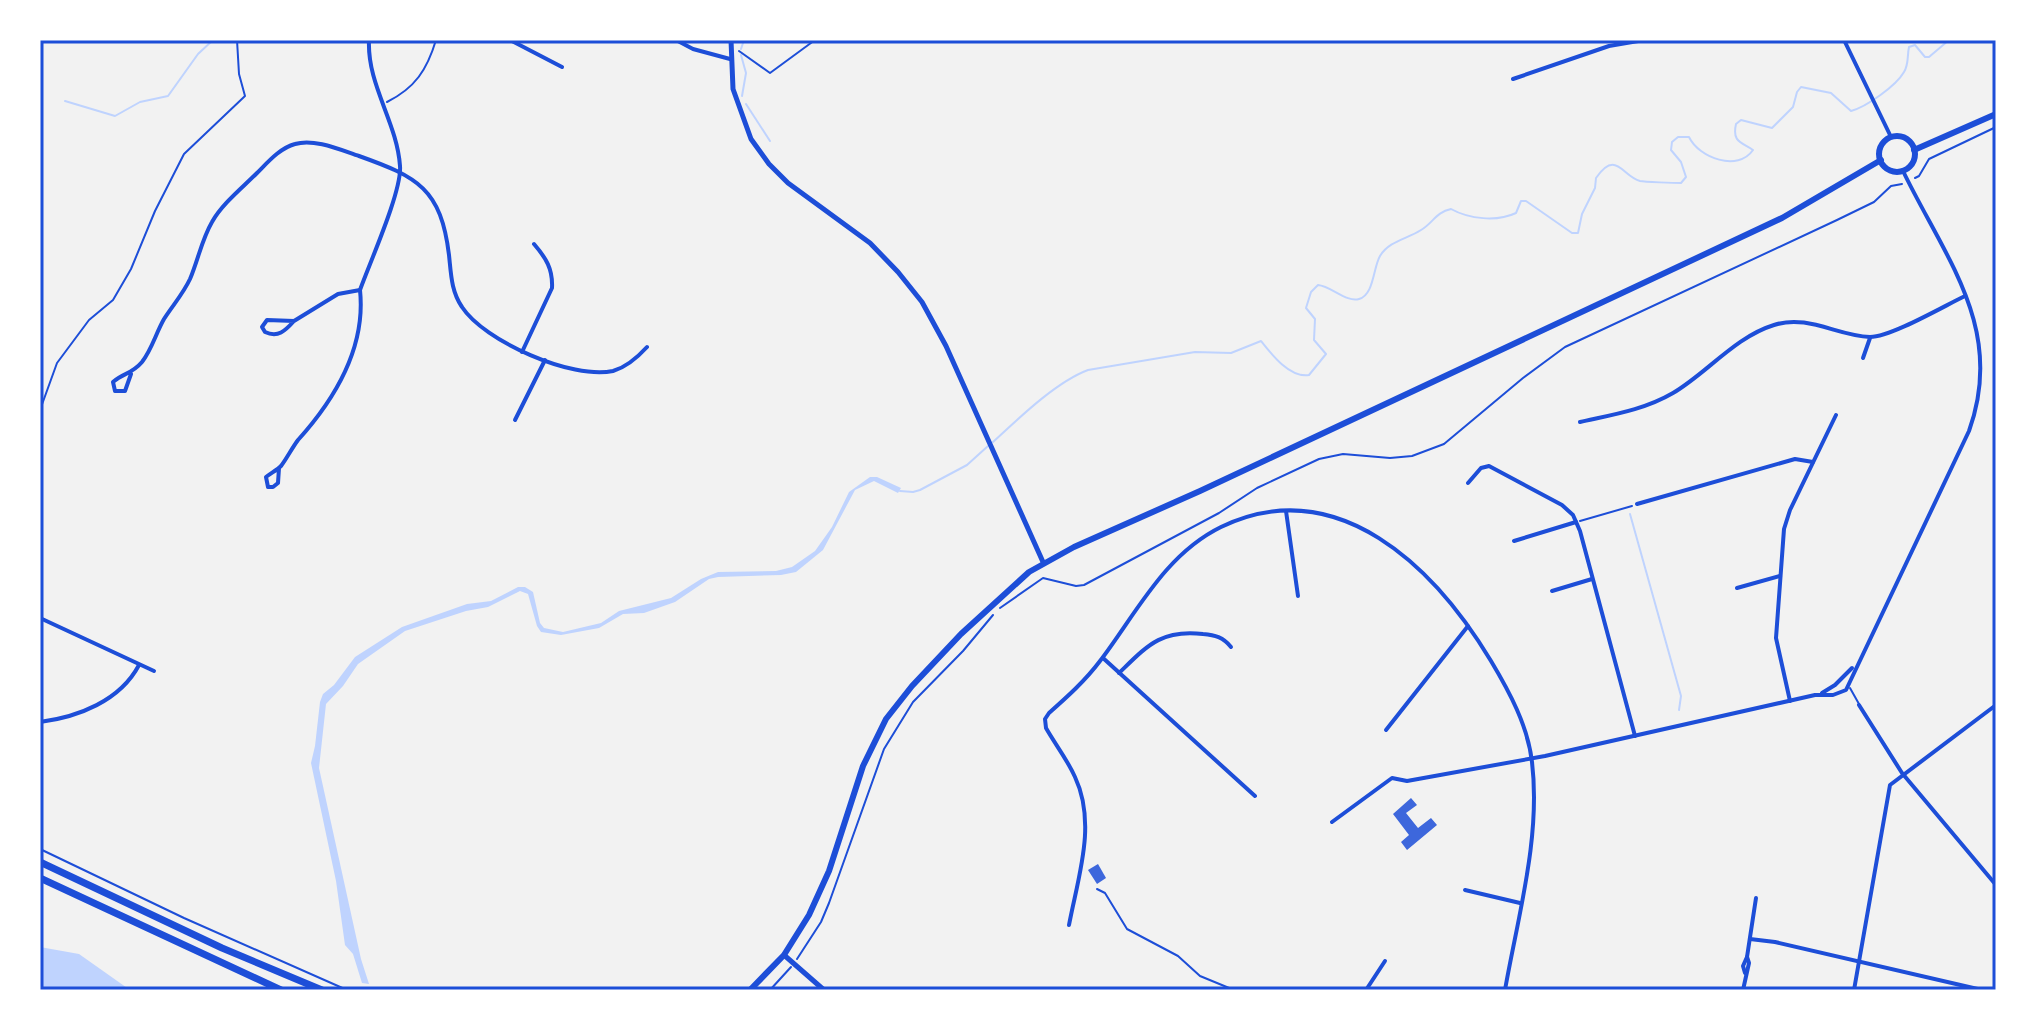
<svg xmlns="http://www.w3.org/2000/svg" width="2036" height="1030" font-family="'Alegreya Sans',sans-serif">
<rect width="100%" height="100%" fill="#f2f2f2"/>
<g fill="#bfd3fe">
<path d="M 870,477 L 877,477 L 901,488 L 898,493 L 874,481 L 855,490 L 823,550 L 796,572 L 781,575 L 718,577 L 709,579 L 675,602 L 644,613 L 623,614 L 599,628 L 561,635 L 541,632 L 537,626 L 528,594 L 520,591 L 488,607 L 466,611 L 405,631 L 358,664 L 343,686 L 326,704 L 319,768 L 361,959 L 369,984 L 362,983 L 353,954 L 345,945 L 336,881 L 311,763 L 315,746 L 320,702 L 323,694 L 334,685 L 355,657 L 402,627 L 467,604 L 491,601 L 518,587 L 525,587 L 533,592 L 540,623 L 544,628 L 563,632 L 601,623 L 619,611 L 671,598 L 701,579 L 718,572 L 776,571 L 792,567 L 815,551 L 832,527 L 849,492 Z"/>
<path d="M 40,947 L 79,954 L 130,990 L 40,990 Z"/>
</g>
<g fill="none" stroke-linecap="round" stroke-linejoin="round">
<g stroke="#bfd3fe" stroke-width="2">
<path d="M 741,49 L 744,40"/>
<path d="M 741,55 L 746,73 L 742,96"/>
<path d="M 65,101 L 115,116 L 140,102 L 168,96 L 198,54 L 213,40"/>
<path d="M 746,104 L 770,141"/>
<path d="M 993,442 C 1019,418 1056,382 1088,370 L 1195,352 L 1231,353 L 1261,341 C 1272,355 1290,378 1309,375 L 1326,354 L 1314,340 L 1315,319 L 1306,308 L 1311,292 L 1318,285 C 1331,286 1347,303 1359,299 C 1374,295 1373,268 1380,256 C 1389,241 1407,239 1421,230 C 1433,223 1436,212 1451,209 C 1469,219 1497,222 1516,213 L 1521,201 L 1526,201 L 1572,233 L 1578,233 L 1582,214 L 1595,188 L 1596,178 C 1616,149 1622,176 1640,181 C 1645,182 1674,183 1681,183 L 1686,177 L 1681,162 L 1671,150 L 1672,142 L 1678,137 L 1689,137 C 1699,158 1738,172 1753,150 C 1741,142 1732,142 1736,124 L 1741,120 L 1772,128 L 1793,107 L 1797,92 L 1801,87 L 1831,93 L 1851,111 C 1866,107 1896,86 1904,72 C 1909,64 1907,56 1909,47 L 1915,45 L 1925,57 L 1929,57 L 1949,40"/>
<path d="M 900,491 L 913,492 L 920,490 L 967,465 L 988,446"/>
<path d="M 1630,514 L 1681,696 L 1679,710"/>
</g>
</g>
<g fill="#3d67dc">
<path d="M 1411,798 L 1417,805 L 1406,813 L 1418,828 L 1431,818 L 1437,825 L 1407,850 L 1401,842 L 1409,835 L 1393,814 Z"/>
<path d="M 1098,864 L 1106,878 L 1097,884 L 1088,870 Z"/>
</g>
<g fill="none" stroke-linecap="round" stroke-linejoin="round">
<g stroke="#1d4ed8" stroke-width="2">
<path d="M 739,51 L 770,73 L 815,40"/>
<path d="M 387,102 C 415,88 427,70 436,40"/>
<path d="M 1915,178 L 1919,176 L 1929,159 L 1996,127"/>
<path d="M 40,410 L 57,363 L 89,320 L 113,300 L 131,269 L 155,211 L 184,154 L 245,96 L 239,74 L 237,40"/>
<path d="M 1580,521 L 1632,506"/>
<path d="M 1000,608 L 1043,578 L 1076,586 L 1084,585 L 1219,513 L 1257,488 L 1319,459 L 1343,454 L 1390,458 L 1412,456 L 1444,444 L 1523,378 L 1565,347 L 1837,220 L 1874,202 L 1891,186 L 1902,184"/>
<path d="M 40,849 L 184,918 L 347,990"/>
<path d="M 1097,889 L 1105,893 L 1127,929 L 1178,956 L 1200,976 L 1234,990"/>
<path d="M 797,959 L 821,922 L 829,903 L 884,749 L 913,702 L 963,651 L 993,615"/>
<path d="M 770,990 L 791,967"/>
</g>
<path stroke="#1d4ed8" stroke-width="2" d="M 1850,688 L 1859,704"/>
<g stroke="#1d4ed8" stroke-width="4">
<path d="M 510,40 L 562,67"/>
<path d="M 676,40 L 693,49 L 730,59"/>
<path d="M 1844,40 L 1891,137"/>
<path d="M 1513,79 L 1609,46 L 1644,40"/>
<path d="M 294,321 C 285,331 278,338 265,332 L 262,327 L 267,320 L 294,321 L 338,294 L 360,290"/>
<path d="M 522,352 L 552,288 C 553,269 546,258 534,244"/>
<path d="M 1863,358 L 1870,338"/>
<path d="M 131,374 L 125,391 L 115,391 L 113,382 C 123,373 132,374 142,362 C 152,349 156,333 164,319 C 173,305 183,294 190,279 C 198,260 202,239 212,222 C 222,204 242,188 257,173 C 268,162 280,148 295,144 C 314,138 341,150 359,156 C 418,177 441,189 449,255 C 451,273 451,291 462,307 C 484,341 572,380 613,371 C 627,367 637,358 647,347"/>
<path d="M 515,420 L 545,360"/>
<path d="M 1580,422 C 1611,415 1644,410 1673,393 C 1707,373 1735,337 1774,325 C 1808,314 1837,336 1870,337 C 1891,337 1944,306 1965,296"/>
<path d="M 279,468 L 278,483 L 273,487 L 268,487 L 266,477 C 271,473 277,470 281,466 C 287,458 292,448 298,440 C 335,399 366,347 360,290 C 370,262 402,191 400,166 C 397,122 367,85 369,40"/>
<path d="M 1468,483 L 1481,468 L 1489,466 L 1562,505 L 1573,515 L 1580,531 L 1635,736"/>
<path d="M 1637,504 L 1795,459 L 1813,462"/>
<path d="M 1286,511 L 1298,596"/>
<path d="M 1514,541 L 1576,522"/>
<path d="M 1737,588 L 1780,576"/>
<path d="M 1552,591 L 1592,579"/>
<path d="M 40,618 L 154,671"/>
<path d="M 1103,658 L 1255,796"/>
<path d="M 1119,673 C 1147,646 1161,629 1203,634 C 1215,635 1223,637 1231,647"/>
<path d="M 1822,693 L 1835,685 L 1852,668"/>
<path d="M 1790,701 L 1776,638 L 1784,529 L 1790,510 L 1836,415"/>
<path d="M 1859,705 L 1902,773 L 1996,885"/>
<path d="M 40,722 C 78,717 120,701 139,665"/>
<path d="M 1386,730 L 1468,626"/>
<path d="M 1332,822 L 1392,778 L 1407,781 L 1545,756 L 1815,695 L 1833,695 L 1846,690 L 1969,431 C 2006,329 1945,258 1903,171"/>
<path d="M 1465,890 L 1520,903"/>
<path d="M 1069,925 C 1078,877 1097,824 1075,777 C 1067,759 1055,744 1046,728 L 1045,719 L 1049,713 C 1067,697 1085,681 1100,661 C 1136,614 1164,555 1221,527 C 1338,471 1435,568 1491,661 C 1509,691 1528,726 1532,762 C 1541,837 1518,916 1505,990"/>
<path d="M 1750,939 L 1775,942 L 1982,990"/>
<path d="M 1745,973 L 1743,966 L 1747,957 L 1756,898"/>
<path d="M 1366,990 L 1385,961"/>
<path d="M 1743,990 L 1749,963 L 1747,957"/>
<path d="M 1854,990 L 1890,785 L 1996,705"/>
</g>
<g stroke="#1d4ed8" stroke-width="5">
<path d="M 731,40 L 733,89 L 751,139 L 769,164 L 788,183 L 870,243 L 898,272 L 922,302 L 946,346 L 1043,562"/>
<path d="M 784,955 L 824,990"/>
</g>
<g stroke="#1d4ed8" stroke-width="6">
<circle cx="1897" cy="154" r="18"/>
<path d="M 1914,150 L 1996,114"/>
<path d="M 750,990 L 784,955 L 809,915 L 829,871 L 863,766 L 886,719 L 912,686 L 961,634 L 1029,572 L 1074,547 L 1200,491 L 1782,218 L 1881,160"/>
</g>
<g stroke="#1d4ed8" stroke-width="7">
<path d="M 40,862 L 222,948 L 322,990"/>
<path d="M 40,878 L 281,990"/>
</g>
</g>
<rect width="2036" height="1030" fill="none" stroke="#ffffff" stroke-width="84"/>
<rect x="42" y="42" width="1952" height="946" fill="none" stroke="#1d4ed8" stroke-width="3"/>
</svg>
